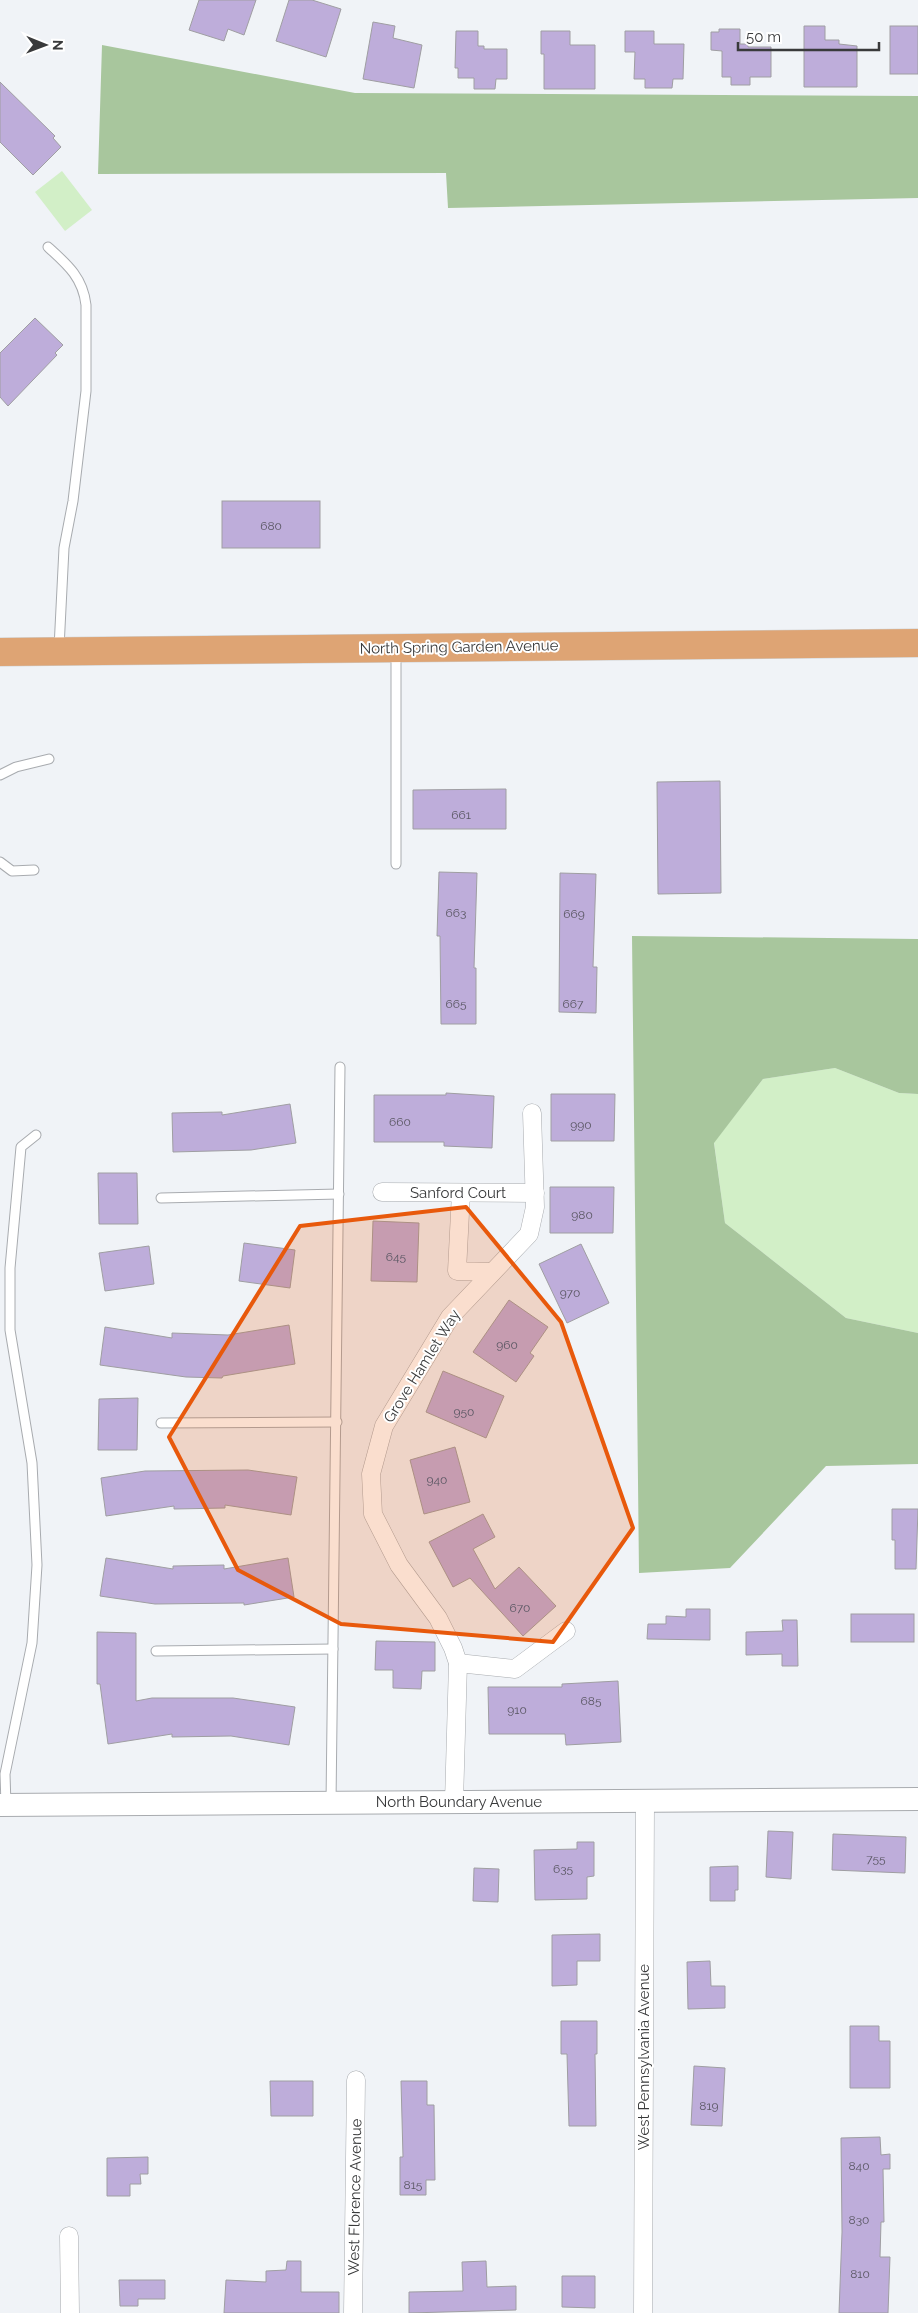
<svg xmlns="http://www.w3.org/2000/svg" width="918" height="2313" font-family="Raleway,sans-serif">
<rect width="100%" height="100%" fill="#f0f3f7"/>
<g fill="#d2efc7">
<path d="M 62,171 L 92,210 L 65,231 L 35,192 Z"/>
<path d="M 835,1068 L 899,1093 L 918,1094 L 918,1333 L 846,1318 L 725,1223 L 714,1142 L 763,1079 Z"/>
</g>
<g fill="#a8c69d">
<path d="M 102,45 L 355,93 L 918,96 L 918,198 L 448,208 L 446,173 L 98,174 Z"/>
<path d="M 632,936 L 918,939 L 918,1094 L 899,1093 L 835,1068 L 763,1079 L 714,1143 L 725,1223 L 846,1318 L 918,1333 L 918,1464 L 826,1466 L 730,1568 L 639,1573 Z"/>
</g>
<g fill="#beadda" stroke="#9f9ea2">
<path d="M 199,0 L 256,0 L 244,35 L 228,29 L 224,41 L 189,30 Z"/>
<path d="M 289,0 L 312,0 L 341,9 L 326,57 L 276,41 Z"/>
<path d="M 373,22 L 395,26 L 393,38 L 422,45 L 414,88 L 363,79 Z"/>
<path d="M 804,26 L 825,26 L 825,40 L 839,40 L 839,44 L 857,46 L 857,87 L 804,87 Z"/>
<rect x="890" y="26" width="28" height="48"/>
<path d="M 719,29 L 740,29 L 740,44 L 748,44 L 748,47 L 771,47 L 771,77 L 750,77 L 750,85 L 731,85 L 731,77 L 722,77 L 722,51 L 711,50 L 711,32 L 719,32 Z"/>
<path d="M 456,31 L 478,31 L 478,46 L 484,46 L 484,49 L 507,49 L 507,79 L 496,79 L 495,89 L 474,89 L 474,78 L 458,78 L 458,68 L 455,68 Z"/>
<path d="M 541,31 L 570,31 L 570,45 L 595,45 L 595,89 L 544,89 L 544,54 L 541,54 Z"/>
<path d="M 625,31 L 654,31 L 654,44 L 684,44 L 683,79 L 673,79 L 672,88 L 645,88 L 645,79 L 634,79 L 635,52 L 625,52 Z"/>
<path d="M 0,82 L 55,136 L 53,138 L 61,147 L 33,175 L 0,142 Z"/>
<path d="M 35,318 L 63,345 L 55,353 L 57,355 L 8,406 L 0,397 L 0,353 Z"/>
<rect x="222" y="501" width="98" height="47"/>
<path d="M 720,781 L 721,893 L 658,894 L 657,782 Z"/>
<path d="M 506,789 L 506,829 L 413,829 L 413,790 Z"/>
<path d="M 439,872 L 477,873 L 474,968 L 476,968 L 476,1024 L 441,1024 L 440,936 L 437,936 Z"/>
<path d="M 560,873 L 596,874 L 593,967 L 597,967 L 596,1013 L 559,1012 Z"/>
<path d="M 446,1093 L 494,1096 L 492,1148 L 444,1146 L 444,1142 L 374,1142 L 374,1095 L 446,1095 Z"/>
<path d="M 551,1094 L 615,1094 L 614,1141 L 551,1141 Z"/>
<path d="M 290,1104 L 296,1143 L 251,1150 L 173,1152 L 172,1113 L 222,1112 L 222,1115 Z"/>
<path d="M 98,1173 L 137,1173 L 138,1224 L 99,1224 Z"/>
<path d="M 550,1187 L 614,1187 L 613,1233 L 550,1233 Z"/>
<path d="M 373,1221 L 419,1223 L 417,1282 L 371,1281 Z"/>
<path d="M 244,1243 L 295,1250 L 290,1288 L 239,1281 Z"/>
<path d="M 581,1244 L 609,1303 L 567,1323 L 539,1264 Z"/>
<path d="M 149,1246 L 154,1284 L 105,1291 L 99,1253 Z"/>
<path d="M 509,1300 L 548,1327 L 530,1353 L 534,1356 L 516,1382 L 473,1352 Z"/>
<path d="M 289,1325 L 295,1364 L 223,1376 L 222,1378 L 186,1377 L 100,1365 L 105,1327 L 172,1338 L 172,1333 L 228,1335 Z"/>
<path d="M 443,1371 L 504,1396 L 486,1438 L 426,1412 Z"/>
<path d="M 138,1398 L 137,1450 L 98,1450 L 99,1399 Z"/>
<path d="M 455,1447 L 470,1502 L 424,1514 L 410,1460 Z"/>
<path d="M 248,1470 L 297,1477 L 291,1515 L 225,1505 L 225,1508 L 174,1509 L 174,1506 L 106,1516 L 101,1478 L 145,1471 Z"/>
<path d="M 892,1509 L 918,1509 L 916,1569 L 895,1569 L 895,1540 L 892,1540 Z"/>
<path d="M 483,1514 L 495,1537 L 473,1549 L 495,1589 L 519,1567 L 556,1606 L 523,1636 L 470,1578 L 453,1587 L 429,1542 Z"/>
<path d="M 106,1558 L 173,1569 L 173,1566 L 224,1565 L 224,1569 L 288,1558 L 294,1597 L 244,1605 L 244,1603 L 155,1604 L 100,1596 Z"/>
<path d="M 686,1609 L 710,1609 L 710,1640 L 647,1639 L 648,1624 L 666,1624 L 666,1616 L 686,1617 Z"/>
<rect x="851" y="1614" width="63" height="28"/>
<path d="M 782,1620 L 797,1620 L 798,1666 L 782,1666 L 782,1654 L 746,1655 L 746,1632 L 783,1631 Z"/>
<path d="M 97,1632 L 136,1633 L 136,1701 L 152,1698 L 233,1698 L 295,1707 L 289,1745 L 231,1736 L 172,1737 L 172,1734 L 108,1744 L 100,1684 L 97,1684 Z"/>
<path d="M 376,1641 L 435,1642 L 435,1671 L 422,1671 L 421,1689 L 393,1688 L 393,1670 L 375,1670 Z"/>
<path d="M 618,1681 L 621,1742 L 566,1745 L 565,1734 L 489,1734 L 488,1687 L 562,1687 L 562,1684 Z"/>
<path d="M 768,1831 L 793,1832 L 791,1879 L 766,1877 Z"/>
<path d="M 833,1834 L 906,1837 L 905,1873 L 832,1870 Z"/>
<path d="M 577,1842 L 594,1842 L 594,1876 L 587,1877 L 587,1899 L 535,1900 L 534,1850 L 577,1849 Z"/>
<path d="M 738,1866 L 738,1890 L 735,1890 L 735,1901 L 710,1901 L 710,1867 Z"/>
<path d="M 474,1868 L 499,1869 L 498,1902 L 473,1901 Z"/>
<path d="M 600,1934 L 600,1961 L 577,1961 L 577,1985 L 552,1986 L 552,1935 Z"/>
<path d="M 710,1961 L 711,1986 L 725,1986 L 725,2008 L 688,2009 L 687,1962 Z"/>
<path d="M 561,2021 L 597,2021 L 597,2054 L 595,2054 L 596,2126 L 569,2126 L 567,2054 L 561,2054 Z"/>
<path d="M 850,2026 L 879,2026 L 879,2041 L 890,2041 L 890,2088 L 850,2088 Z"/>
<path d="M 694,2066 L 725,2068 L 722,2126 L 691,2125 Z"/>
<path d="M 270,2081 L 313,2081 L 313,2116 L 271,2116 Z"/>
<path d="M 401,2081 L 427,2081 L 427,2105 L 434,2105 L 435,2180 L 426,2180 L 426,2195 L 400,2195 L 400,2157 L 403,2157 Z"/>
<path d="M 880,2137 L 881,2155 L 890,2154 L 890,2169 L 883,2169 L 884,2222 L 881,2222 L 880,2257 L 890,2257 L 888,2313 L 839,2313 L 842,2232 L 841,2138 Z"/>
<path d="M 148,2157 L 148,2174 L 140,2174 L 141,2184 L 130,2184 L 130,2196 L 107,2196 L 107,2158 Z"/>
<path d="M 287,2261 L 301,2261 L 301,2292 L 339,2292 L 339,2313 L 224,2313 L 226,2280 L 266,2282 L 266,2271 L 286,2270 Z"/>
<path d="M 486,2261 L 487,2287 L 516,2286 L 516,2310 L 409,2313 L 409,2292 L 463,2291 L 462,2262 Z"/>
<path d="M 562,2276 L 595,2276 L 595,2308 L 562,2307 Z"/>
<path d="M 119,2280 L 165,2280 L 165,2299 L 138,2299 L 138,2306 L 120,2306 Z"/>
</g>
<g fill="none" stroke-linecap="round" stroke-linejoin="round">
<g stroke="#a8abaf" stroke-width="11">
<g id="service">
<path d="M 48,247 C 68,265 83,278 86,305 L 86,391 L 73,501 L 64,548 L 59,648"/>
<path d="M 0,775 L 16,767 L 49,759"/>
<path d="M 0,862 L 12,871 L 34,870"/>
<path d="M 396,864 L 396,650"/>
<path d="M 161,1198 L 339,1194"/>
<path d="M 161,1423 L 337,1422"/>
<path d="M 156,1651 L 333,1649"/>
<path d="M 331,1803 L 340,1067"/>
<path d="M 6,1805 L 5,1774 L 32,1643 L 37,1565 L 32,1463 L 10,1330 L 10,1268 L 21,1147 L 36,1135"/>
</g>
</g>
<g stroke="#a8abaf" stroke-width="19">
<g id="minor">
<path d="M 382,1192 L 535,1193"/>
<path d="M 461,1193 L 457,1271 L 492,1272"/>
<path d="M 458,1663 L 515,1669 L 566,1631"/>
<path d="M 454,1802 L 458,1663 L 453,1648 L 438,1618 L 399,1565 L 373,1514 L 371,1474 L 384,1426 L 450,1317 L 529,1234 L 535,1207 L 532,1113"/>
<path d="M 69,2236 L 70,2313"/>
<path d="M 353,2313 L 356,2080"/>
<path d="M 643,2313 L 645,1802"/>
</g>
</g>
<g stroke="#a8abaf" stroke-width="24">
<path id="tertiary" d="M 0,1805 L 918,1799"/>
</g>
<g stroke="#cfd0d0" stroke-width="29">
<path id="trunk" d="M 0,652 L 918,643"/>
</g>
<use href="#service" stroke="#fff" stroke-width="9"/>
<use href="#minor" stroke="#fff" stroke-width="18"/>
<use href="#tertiary" stroke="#fff" stroke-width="22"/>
<use href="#trunk" stroke="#dea474" stroke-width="28"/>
</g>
<path fill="#e8590c" fill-opacity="0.2" stroke="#e8590c" stroke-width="4" stroke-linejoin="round" d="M 466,1207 L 561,1322 L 633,1528 L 553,1642 L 341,1624 L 238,1570 L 169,1437 L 300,1226 Z"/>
<g text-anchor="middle" stroke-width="4" stroke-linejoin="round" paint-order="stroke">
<g font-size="12" fill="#5a5763">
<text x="271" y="530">680</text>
<text x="461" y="819">661</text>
<text x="456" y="917">663</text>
<text x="574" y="918">669</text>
<text x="456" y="1008">665</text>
<text x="573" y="1008">667</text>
<text x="400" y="1126">660</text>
<text x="581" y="1129">990</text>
<text x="582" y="1219">980</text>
<text x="396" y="1261">645</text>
<text x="570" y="1297">970</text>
<text x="507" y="1349">960</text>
<text x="464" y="1416">950</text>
<text x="437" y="1484">940</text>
<text x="520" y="1612">670</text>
<text x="591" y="1705">685</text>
<text x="517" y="1714">910</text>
<text x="876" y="1863">755</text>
<text x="563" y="1873">635</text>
<text x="709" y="2110">819</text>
<text x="859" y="2170">840</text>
<text x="413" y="2189">815</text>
<text x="859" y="2224">830</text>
<text x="860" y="2278">810</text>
</g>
<g font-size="15" fill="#393a3b" stroke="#fff">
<text transform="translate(459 647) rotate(-1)" y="5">North Spring Garden Avenue</text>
<text x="458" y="1198">Sanford Court</text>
<text transform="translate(422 1366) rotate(-58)" y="5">Grove Hamlet Way</text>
<text x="459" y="1807">North Boundary Avenue</text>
<text transform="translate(644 2057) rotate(-90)" y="5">West Pennsylvania Avenue</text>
<text transform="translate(355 2197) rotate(-89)" y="5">West Florence Avenue</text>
</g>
</g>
<g transform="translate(45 45) rotate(91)" stroke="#ffffff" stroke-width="4" paint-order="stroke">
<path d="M0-4L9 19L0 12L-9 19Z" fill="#393a3b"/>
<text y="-8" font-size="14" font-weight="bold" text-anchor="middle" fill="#393a3b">N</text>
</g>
<path d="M738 42v8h141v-8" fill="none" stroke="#393a3b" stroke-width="2.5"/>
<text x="746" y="42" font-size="15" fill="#393a3b" stroke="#ffffff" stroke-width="4" paint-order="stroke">50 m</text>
</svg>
